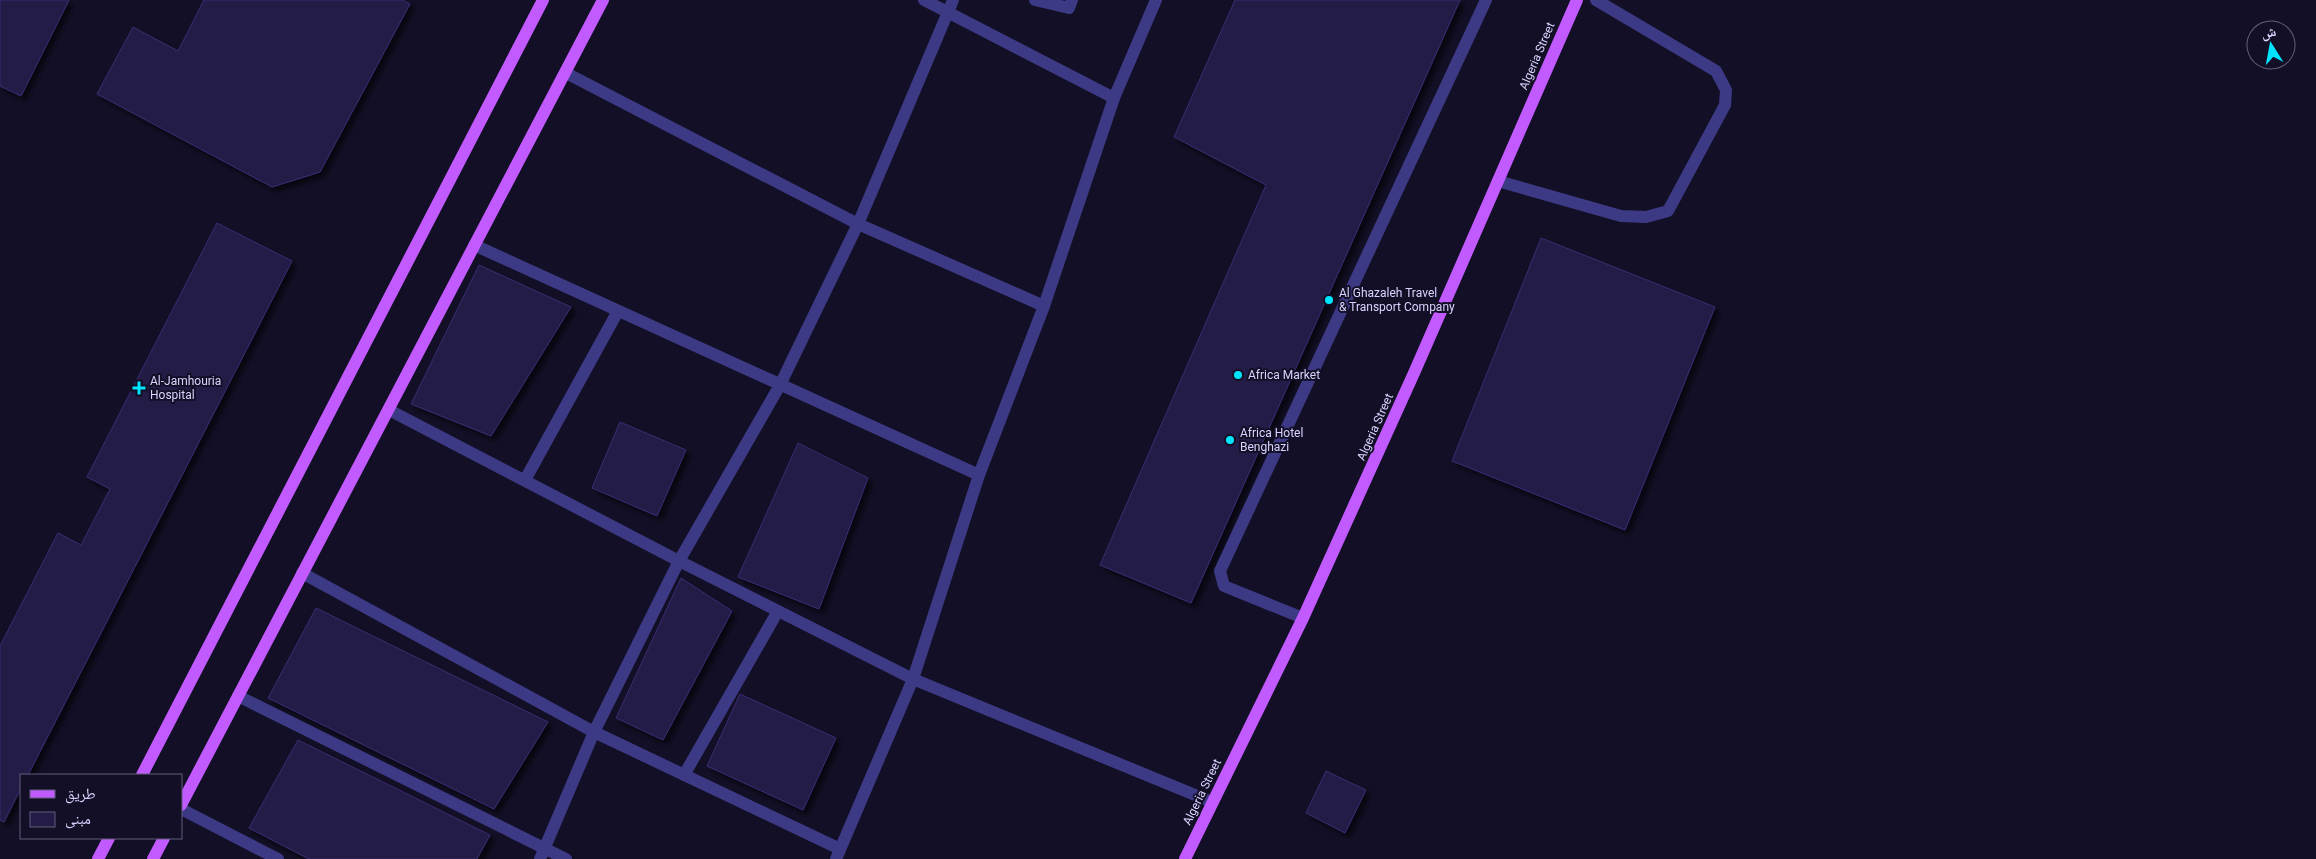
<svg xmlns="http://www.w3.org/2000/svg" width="2316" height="859" font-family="Roboto,'Noto Naskh Arabic',sans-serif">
<defs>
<filter id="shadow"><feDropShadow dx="4.5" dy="4.5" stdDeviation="2.5" flood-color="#0009"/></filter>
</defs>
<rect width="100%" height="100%" fill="#130f26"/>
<g fill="#241b47" stroke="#3b2d73" filter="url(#shadow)">
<path d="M 0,0 L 69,0 L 21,96 L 0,86 Z"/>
<path d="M 204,0 L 403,0 L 410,4 L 320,172 L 272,187 L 97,94 L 133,27 L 178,51 Z"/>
<path d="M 1235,0 L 1460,0 L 1191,603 L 1100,565 L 1266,185 L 1174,137 Z"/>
<path d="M 217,223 L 292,261 L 28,775 L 21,775 L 21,788 L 4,822 L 0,820 L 0,646 L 58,533 L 81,545 L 110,489 L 87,477 Z"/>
<path d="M 1541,238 L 1715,307 L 1625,530 L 1452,461 Z"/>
<path d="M 479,265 L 571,307 L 491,436 L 411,404 Z"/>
<path d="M 620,422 L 686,450 L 657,516 L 592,488 Z"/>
<path d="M 798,443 L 868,478 L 819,609 L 738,577 Z"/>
<path d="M 681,578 L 732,611 L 663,740 L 616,718 Z"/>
<path d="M 316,608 L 548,722 L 494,809 L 268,698 Z"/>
<path d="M 740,694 L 836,738 L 803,810 L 707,766 Z"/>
<path d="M 298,740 L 490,835 L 477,859 L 309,859 L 249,828 Z"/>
<path d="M 1326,771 L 1366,790 L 1345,833 L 1306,813 Z"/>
</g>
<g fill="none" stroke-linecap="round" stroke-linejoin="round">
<g stroke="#3d3a85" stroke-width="12">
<path d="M 1035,0 L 1069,8 L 1072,0"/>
<path d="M 948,12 L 953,0"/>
<path d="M 1498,181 L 1621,216 L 1646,217 L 1668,211 L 1725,105 L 1726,90 L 1716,71 L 1596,0"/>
<path d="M 1303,618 L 1224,586 L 1220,571 L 1486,0"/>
</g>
<g stroke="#3d3a85" stroke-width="12">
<path d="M 924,0 L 1114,98"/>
<path d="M 566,73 L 858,224 L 1044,306"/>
<path d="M 474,245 L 979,475"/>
<path d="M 389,410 L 679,561 L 913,679 L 1212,802"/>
<path d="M 525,480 L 618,311"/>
<path d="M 302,573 L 594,732 L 840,849"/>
<path d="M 238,696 L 566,859"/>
<path d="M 684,775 L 778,611"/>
<path d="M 181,809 L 278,859"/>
<path d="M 540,859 L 594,732 L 679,561 L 780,385 L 858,224 L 948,12"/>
<path d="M 836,859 L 913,679 L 979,475 L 1044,306 L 1114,98 L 1156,0"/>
</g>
<g stroke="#c25bff" stroke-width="12">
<path d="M 142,775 L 543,0"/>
<path d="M 181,805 L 603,0"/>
<path d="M 98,859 L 109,838"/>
<path d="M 153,859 L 164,838"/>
<path d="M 1185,859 L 1303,618 L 1414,373 L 1577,0"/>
</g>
</g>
<g fill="#00e5ff" stroke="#130f26" stroke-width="2">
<circle cx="1329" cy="300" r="5"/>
<circle cx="1238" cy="375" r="5"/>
<path d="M136.5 380.5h5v5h5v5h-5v5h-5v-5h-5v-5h5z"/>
<circle cx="1230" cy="440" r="5"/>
</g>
<g text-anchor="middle" stroke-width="4" stroke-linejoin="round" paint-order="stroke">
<g font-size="12" fill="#d9d4ff" stroke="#130f26">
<text transform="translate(1537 56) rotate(-67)" y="4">Algeria Street</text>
<text transform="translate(1375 427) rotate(-66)" y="4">Algeria Street</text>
<text transform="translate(1202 792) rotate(-64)" y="4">Algeria Street</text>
</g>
<g font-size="12" fill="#d9d4ff" stroke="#130f26" text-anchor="start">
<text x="1339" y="297">Al Ghazaleh Travel<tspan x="1339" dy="14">&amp; Transport Company</tspan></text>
<text x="1248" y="379">Africa Market</text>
<text x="150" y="385">Al-Jamhouria<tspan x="150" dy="14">Hospital</tspan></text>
<text x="1240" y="437">Africa Hotel<tspan x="1240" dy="14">Benghazi</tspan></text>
</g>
</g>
<rect x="20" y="774" width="162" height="65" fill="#130f26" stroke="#625e7d"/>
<rect x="30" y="790" width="25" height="8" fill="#c25bff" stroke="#625e7d"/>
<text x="65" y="799" font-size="15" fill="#d9d4ff">طريق</text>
<rect x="30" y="812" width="25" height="15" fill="#241b47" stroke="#625e7d"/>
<text x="65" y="824" font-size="15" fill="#d9d4ff">مبنى</text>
<g transform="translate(2271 45) rotate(349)"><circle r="24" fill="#130f26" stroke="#625e7d"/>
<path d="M0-4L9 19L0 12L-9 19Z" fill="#00e5ff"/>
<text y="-8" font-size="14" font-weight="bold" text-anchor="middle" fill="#d9d4ff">ش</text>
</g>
</svg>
